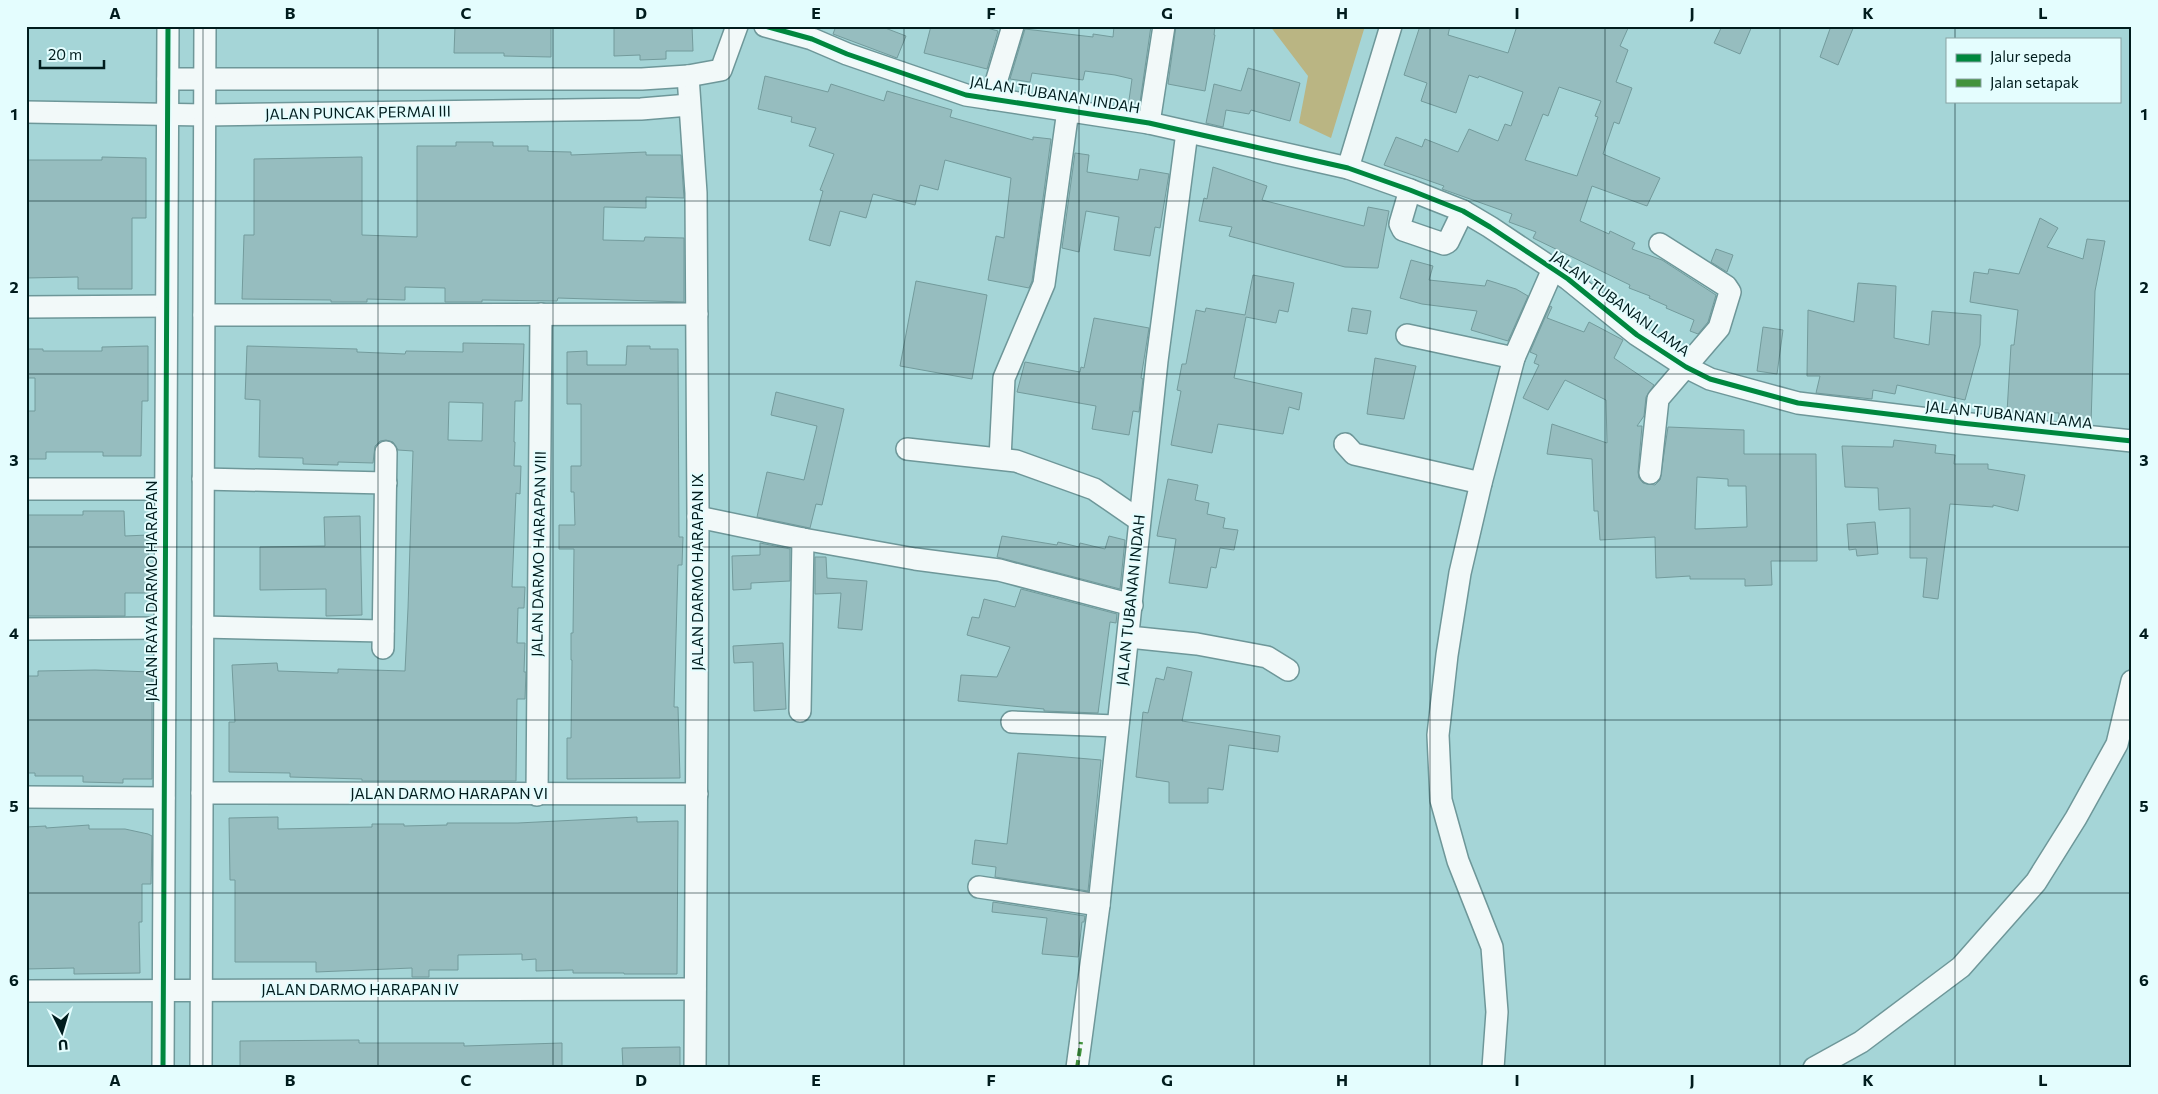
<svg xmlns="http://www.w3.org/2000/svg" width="2158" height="1094" font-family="Commissioner,sans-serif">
<rect width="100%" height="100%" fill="#a5d5d7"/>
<path fill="#bab583" d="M 1270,26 L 1365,26 L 1331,138 L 1299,123 L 1308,76 Z"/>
<g fill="#96bdbf" stroke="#739b9c" fill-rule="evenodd">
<path d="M 455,26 L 551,26 L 551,57 L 504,56 L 504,53 L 454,53 Z"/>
<path d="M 614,26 L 692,26 L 693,51 L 666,51 L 666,59 L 640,60 L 640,55 L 614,56 Z"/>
<path d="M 836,26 L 880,26 L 906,36 L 897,58 L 833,34 Z"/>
<path d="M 931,26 L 980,26 L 998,31 L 987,69 L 924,53 Z"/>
<path d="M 1114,26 L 1151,26 L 1139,109 L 1128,107 L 1132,79 L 1115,75 L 1085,71 L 1083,80 L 1032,73 L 1030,82 L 1010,79 L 1025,29 L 1093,37 L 1093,34 L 1113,37 Z"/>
<path d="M 1176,26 L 1215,26 L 1214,35 L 1215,35 L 1205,91 L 1168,84 Z"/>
<path d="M 1420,26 L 1450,26 L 1448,35 L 1508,53 L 1517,26 L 1629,26 L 1620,46 L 1628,50 L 1616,82 L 1632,88 L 1619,124 L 1614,122 L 1603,154 L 1660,178 L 1647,206 L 1592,186 L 1580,221 L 1609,234 L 1610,231 L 1635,243 L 1632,249 L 1662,260 L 1716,295 L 1708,322 L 1698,334 L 1690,331 L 1694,320 L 1666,308 L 1667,306 L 1649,298 L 1650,296 L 1629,288 L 1630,285 L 1533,238 L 1536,232 L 1509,222 L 1512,214 L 1442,189 L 1444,186 L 1384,165 L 1396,137 L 1422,147 L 1425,139 L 1458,152 L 1469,129 L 1498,141 L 1505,124 L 1511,126 L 1523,92 L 1479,76 L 1478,78 L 1469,75 L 1456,113 L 1421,101 L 1427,83 L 1404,75 ZM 1559,87 L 1601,101 L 1595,116 L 1598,117 L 1577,176 L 1525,160 L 1543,114 L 1548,116 Z"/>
<path d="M 1722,26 L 1752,26 L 1740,54 L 1714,43 Z"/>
<path d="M 1831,26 L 1854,26 L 1838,65 L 1820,57 Z"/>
<path d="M 1248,68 L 1300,83 L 1290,121 L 1251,110 L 1249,114 L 1226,110 L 1223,127 L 1206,123 L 1214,84 L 1241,91 Z"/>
<path d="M 765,76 L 828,92 L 831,84 L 884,101 L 887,91 L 952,110 L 950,117 L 1033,140 L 1033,137 L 1051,139 L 1032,281 L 1029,288 L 988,280 L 996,236 L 1004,238 L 1011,178 L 945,160 L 938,190 L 920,185 L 915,205 L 873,194 L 866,218 L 840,211 L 830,246 L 809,240 L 823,191 L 820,190 L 834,154 L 809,146 L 816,128 L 791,122 L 792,117 L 758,109 Z"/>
<path d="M 456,142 L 493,142 L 493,146 L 528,146 L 528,151 L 571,152 L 571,155 L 646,152 L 646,155 L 681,155 L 684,198 L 646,197 L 646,208 L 604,207 L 603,240 L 644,241 L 645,237 L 684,238 L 684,302 L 558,298 L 557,301 L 482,300 L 482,302 L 445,302 L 445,288 L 405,287 L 405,300 L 367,299 L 367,302 L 331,302 L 331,300 L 242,299 L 244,235 L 254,235 L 254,159 L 362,157 L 362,235 L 417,237 L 417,146 L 456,146 Z"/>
<path d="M 1075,153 L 1089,155 L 1087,172 L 1138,180 L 1140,169 L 1169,174 L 1160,228 L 1155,227 L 1150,256 L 1114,250 L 1119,217 L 1086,211 L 1079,252 L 1062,248 Z"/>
<path d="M 102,157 L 146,158 L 146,218 L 132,218 L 132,289 L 78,289 L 78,277 L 26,278 L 26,160 L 102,160 Z"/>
<path d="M 1213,167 L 1267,186 L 1262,200 L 1364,226 L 1368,207 L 1389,211 L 1378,268 L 1345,267 L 1229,236 L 1232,227 L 1199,221 L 1204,198 L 1207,199 Z"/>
<path d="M 2040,218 L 2058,228 L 2047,247 L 2083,259 L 2087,239 L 2105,241 L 2095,291 L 2091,424 L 2058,421 L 2059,413 L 2007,412 L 2011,345 L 2014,345 L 2018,310 L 1970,302 L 1974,272 L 1988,274 L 1989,269 L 2019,274 Z"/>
<path d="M 1716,249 L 1733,255 L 1727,272 L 1711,262 Z"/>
<path d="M 1411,260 L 1433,266 L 1429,280 L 1485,286 L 1487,280 L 1516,289 L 1528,296 L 1508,341 L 1471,330 L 1477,311 L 1422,304 L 1400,298 Z"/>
<path d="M 1253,275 L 1294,283 L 1288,312 L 1279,310 L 1276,323 L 1246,317 L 1234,378 L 1302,393 L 1299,410 L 1289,407 L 1283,434 L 1218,424 L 1212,453 L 1171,445 L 1181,391 L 1177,390 L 1182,364 L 1186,364 L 1196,310 L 1205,312 L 1206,308 L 1245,315 Z"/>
<path d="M 916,281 L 987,295 L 972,379 L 900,366 Z"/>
<path d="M 1858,283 L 1896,286 L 1894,338 L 1929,345 L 1932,311 L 1981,315 L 1980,345 L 1965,400 L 1897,385 L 1895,394 L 1873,390 L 1872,399 L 1816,393 L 1820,376 L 1807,376 L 1808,310 L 1854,322 Z"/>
<path d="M 1550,306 L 1552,307 L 1547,318 L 1584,332 L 1589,322 L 1623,340 L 1614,358 L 1654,385 L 1646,397 L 1644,416 L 1637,426 L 1642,426 L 1638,472 L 1639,478 L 1643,483 L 1655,485 L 1660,480 L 1668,427 L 1744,430 L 1744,454 L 1816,454 L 1817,561 L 1771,561 L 1772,585 L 1745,586 L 1745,579 L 1690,579 L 1690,576 L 1656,578 L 1655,537 L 1600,540 L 1598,511 L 1594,511 L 1592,459 L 1547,454 L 1552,424 L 1607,443 L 1606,400 L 1565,380 L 1548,410 L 1523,398 L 1539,365 L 1534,363 L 1537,355 L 1530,352 ZM 1697,477 L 1728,479 L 1728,486 L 1746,486 L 1747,527 L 1695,529 Z"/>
<path d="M 1352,308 L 1371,311 L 1367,334 L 1348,331 Z"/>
<path d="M 1094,318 L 1149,328 L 1141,378 L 1143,379 L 1139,412 L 1133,411 L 1129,435 L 1092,429 L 1096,406 L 1017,392 L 1025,362 L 1080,372 L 1081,367 L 1084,368 Z"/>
<path d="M 1763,327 L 1783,330 L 1777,374 L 1757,371 Z"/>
<path d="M 463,343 L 524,344 L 522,401 L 515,401 L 514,442 L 515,442 L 514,466 L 521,466 L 520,494 L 516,493 L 512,587 L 525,587 L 524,608 L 518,608 L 517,643 L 525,643 L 524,672 L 526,672 L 525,699 L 517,699 L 516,781 L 362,781 L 362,779 L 290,777 L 290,773 L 229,772 L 229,722 L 235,722 L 232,665 L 277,663 L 278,671 L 338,673 L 338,669 L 405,671 L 408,608 L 413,451 L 398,450 L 393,442 L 386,440 L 380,441 L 375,446 L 373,463 L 338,462 L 338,465 L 303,464 L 303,458 L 259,457 L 260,400 L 245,399 L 247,346 L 357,349 L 357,352 L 405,354 L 406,351 L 463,352 ZM 449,402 L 483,403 L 482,441 L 448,440 Z"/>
<path d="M 148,346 L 148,401 L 142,401 L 141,456 L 103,456 L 103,452 L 46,452 L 46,459 L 26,459 L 26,411 L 35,411 L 35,378 L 26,378 L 26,349 L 43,349 L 43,351 L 102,351 L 102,347 Z"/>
<path d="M 627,346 L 650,346 L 650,349 L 678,349 L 679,537 L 683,537 L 682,565 L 678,565 L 674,707 L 678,707 L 680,778 L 567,779 L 567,738 L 571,738 L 572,660 L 571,660 L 571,633 L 573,633 L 574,549 L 559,549 L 559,525 L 575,525 L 574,492 L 571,492 L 571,466 L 581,466 L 581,404 L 567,404 L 567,352 L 587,351 L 587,365 L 626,365 Z"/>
<path d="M 1375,358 L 1416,366 L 1404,419 L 1367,414 Z"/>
<path d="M 776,392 L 844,409 L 822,505 L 816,504 L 810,528 L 757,517 L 767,472 L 804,480 L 817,426 L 771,415 Z"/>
<path d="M 1894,440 L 1936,445 L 1935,453 L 1955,455 L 1954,464 L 1988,464 L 1988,469 L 2025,475 L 2018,511 L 1993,505 L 1993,507 L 1950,504 L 1938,599 L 1923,597 L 1927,558 L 1910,558 L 1910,508 L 1879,510 L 1878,488 L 1845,487 L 1842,446 L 1893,447 Z"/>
<path d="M 1168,479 L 1198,485 L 1195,500 L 1209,503 L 1207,514 L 1225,518 L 1223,528 L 1238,530 L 1234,550 L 1220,548 L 1216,568 L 1211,567 L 1207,588 L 1169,583 L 1176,539 L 1157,536 Z"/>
<path d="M 83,511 L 124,511 L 125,536 L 148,535 L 149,593 L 125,593 L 125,616 L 26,616 L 26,515 L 83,515 Z"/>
<path d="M 360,516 L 362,615 L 326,616 L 326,589 L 260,590 L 260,547 L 325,546 L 324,517 Z"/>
<path d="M 1875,522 L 1878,554 L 1857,556 L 1856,549 L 1849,550 L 1847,524 Z"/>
<path d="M 1002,536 L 1057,545 L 1058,542 L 1079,547 L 1080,543 L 1105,549 L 1109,536 L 1125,540 L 1120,589 L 997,557 Z"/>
<path d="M 760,543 L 790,549 L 790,581 L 751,583 L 751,589 L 733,590 L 732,556 L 760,555 Z"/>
<path d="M 815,557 L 826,557 L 827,578 L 867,581 L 862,630 L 838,628 L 841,593 L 815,594 Z"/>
<path d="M 1021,589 L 1117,614 L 1116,623 L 1110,622 L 1098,713 L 1044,711 L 1044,709 L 958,701 L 961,675 L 997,677 L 1010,647 L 967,635 L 972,617 L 979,618 L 984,599 L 1015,607 Z"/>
<path d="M 783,643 L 786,709 L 754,711 L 753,662 L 734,663 L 733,646 Z"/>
<path d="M 1167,667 L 1192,672 L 1182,721 L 1280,736 L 1278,752 L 1229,745 L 1223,790 L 1208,788 L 1208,803 L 1169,803 L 1169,782 L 1136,777 L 1143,712 L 1148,713 L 1156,678 L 1164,680 Z"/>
<path d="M 95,670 L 152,672 L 152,779 L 123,779 L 123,783 L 83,782 L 83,776 L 35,776 L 35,773 L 26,773 L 26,676 L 38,676 L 38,671 Z"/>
<path d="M 1018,753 L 1101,760 L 1088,891 L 995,877 L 996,867 L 972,864 L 975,840 L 1007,844 Z"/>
<path d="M 278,817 L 278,829 L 372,827 L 372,824 L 404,824 L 404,826 L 447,825 L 447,823 L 518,823 L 637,817 L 637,822 L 678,821 L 677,974 L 624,974 L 624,973 L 573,973 L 573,970 L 536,971 L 536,959 L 522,960 L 522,954 L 458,955 L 458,970 L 429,970 L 429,977 L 412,977 L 412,968 L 316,972 L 316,962 L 235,962 L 235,880 L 230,880 L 229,818 Z"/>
<path d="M 89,825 L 89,829 L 125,829 L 148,834 L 152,836 L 151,884 L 142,884 L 142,922 L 139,922 L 140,973 L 74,974 L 74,968 L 26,969 L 26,827 L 46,826 L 46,828 Z"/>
<path d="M 993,902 L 1085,916 L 1084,922 L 1082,922 L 1078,957 L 1042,954 L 1047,918 L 992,912 Z"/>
<path d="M 359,1040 L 359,1043 L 464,1043 L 464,1046 L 562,1043 L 562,1068 L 240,1068 L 240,1041 Z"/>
<path d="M 680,1047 L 680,1068 L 623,1068 L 622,1048 Z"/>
</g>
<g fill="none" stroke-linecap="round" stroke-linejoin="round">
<g stroke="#6e9799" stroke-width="24">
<g id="minor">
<path d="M 765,26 L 812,39 L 847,54 L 966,95 L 1149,123 L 1348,168 L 1410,190 L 1463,211 L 1490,227 L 1568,279 L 1637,335 L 1686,367 L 1710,379 L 1798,403 L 1961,423 L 2132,441"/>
<path d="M 688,76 L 696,193 L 698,517 L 695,1068"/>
<path d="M 168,79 L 642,79 L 688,76 L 721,70 L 737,26"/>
<path d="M 991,99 L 1013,26"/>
<path d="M 26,112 L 205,115 L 641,109 L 689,105"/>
<path d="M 1149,123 L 1164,26"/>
<path d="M 1348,168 L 1391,26"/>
<path d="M 1410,190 L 1400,224 L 1403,230 L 1444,244 L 1448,242 L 1463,211"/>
<path d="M 26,307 L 166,306"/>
<path d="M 204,315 L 697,314"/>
<path d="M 1407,335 L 1514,358"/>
<path d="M 1345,444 L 1354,454 L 1481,483"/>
<path d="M 907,449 L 1016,461 L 1094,489 L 1139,520"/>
<path d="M 1000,458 L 1004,378 L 1044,284 L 1068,110"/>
<path d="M 1650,473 L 1658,399 L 1719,328 L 1730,292 L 1726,286 L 1660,244"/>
<path d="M 203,479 L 386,483"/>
<path d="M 26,489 L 165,489"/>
<path d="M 698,517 L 803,539 L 915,559 L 999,570 L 1132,605"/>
<path d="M 203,627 L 383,631"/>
<path d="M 26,629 L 164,628"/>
<path d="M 1129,637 L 1197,644 L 1267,657 L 1288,670"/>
<path d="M 383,648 L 386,452"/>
<path d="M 800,711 L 803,539"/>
<path d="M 1012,722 L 1116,726"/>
<path d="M 202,793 L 697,794"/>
<path d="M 537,795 L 541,314"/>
<path d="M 26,797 L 164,798"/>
<path d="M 979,887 L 1099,905"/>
<path d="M 26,991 L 695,989"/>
<path d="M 163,1068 L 168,26"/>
<path d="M 201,1068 L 205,26"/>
<path d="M 1077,1068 L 1099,905 L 1157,361 L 1187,132"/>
<path d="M 1493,1068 L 1497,1012 L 1492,947 L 1458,861 L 1441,800 L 1438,735 L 1447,655 L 1460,573 L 1481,483 L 1514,358 L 1553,269"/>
<path d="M 1814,1068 L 1861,1042 L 1961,967 L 2036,882 L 2076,818 L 2117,744 L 2132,681"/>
</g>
</g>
<use href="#minor" stroke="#f2f9f9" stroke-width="21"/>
<path stroke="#42923c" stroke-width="4" stroke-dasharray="8 4" stroke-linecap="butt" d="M 1077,1068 L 1081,1042"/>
<g stroke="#e4fdfe" stroke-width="8">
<g id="cycleway">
<path d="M 765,26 L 812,39 L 847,54 L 966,95 L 1149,123 L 1348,168 L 1410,190 L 1463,211 L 1490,227 L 1568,279 L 1637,335 L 1686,367 L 1710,379 L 1798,403 L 1961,423 L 2132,441"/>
<path d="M 163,1068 L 168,26"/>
</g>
</g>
<use href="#cycleway" stroke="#00873e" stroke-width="5"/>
</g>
<path fill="none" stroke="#001c1d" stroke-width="1" stroke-opacity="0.55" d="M 203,26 L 203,1068M 378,26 L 378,1068M 553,26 L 553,1068M 729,26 L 729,1068M 904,26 L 904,1068M 1079,26 L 1079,1068M 1254,26 L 1254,1068M 1430,26 L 1430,1068M 1605,26 L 1605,1068M 1780,26 L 1780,1068M 1955,26 L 1955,39M 1955,101 L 1955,1068M 26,201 L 2132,201M 26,374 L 2132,374M 26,547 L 2132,547M 26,720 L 2132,720M 26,893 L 2132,893"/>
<g text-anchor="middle" stroke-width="4" stroke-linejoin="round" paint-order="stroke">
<g font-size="15" fill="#001c1d" stroke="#e4fdfe">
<text transform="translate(1055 95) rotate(9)" y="5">JALAN TUBANAN INDAH</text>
<text transform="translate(358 113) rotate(-1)" y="5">JALAN PUNCAK PERMAI III</text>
<text transform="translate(1620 304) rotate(36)" y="5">JALAN TUBANAN LAMA</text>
<text transform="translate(2009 415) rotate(6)" y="5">JALAN TUBANAN LAMA</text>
<text transform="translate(539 554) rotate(-89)" y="5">JALAN DARMO HARAPAN VIII</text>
<text transform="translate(698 572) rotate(-90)" y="5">JALAN DARMO HARAPAN IX</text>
<text transform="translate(152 591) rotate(-90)" y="5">JALAN RAYA DARMO HARAPAN</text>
<text transform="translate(1131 600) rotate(-84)" y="5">JALAN TUBANAN INDAH</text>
<text x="449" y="799">JALAN DARMO HARAPAN VI</text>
<text x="360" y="995">JALAN DARMO HARAPAN IV</text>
</g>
</g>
<rect width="2158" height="1094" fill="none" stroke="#e4fdfe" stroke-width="55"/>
<rect x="1946" y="38" width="175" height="65" fill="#e4fdfe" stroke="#89a3a4"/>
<rect x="1956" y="54" width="25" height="8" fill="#00873e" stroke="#89a3a4"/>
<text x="1990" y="62" font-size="15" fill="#001c1d">Jalur sepeda</text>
<rect x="1956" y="79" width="25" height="8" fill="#42923c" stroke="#89a3a4"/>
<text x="1990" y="88" font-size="15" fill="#001c1d">Jalan setapak</text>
<g transform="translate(62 1032) rotate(175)" stroke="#e4fdfe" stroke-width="4" paint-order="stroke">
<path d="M0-4L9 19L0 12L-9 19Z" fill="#001c1d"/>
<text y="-8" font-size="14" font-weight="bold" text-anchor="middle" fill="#001c1d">U</text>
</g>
<path d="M40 60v8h64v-8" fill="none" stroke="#001c1d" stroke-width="2.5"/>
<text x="48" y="60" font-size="15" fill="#001c1d" stroke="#e4fdfe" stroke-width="4" paint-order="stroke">20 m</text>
<rect x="28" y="28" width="2102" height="1038" fill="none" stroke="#001c1d" stroke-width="2"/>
<g font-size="16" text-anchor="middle" font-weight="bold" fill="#001c1d">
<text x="115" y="19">A</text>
<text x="290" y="19">B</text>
<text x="466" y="19">C</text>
<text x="641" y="19">D</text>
<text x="816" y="19">E</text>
<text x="991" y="19">F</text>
<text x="1167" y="19">G</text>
<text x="1342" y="19">H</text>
<text x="1517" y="19">I</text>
<text x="1692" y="19">J</text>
<text x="1868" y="19">K</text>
<text x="2043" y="19">L</text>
<text x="14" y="120">1</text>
<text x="2144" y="120">1</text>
<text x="14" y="293">2</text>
<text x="2144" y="293">2</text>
<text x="14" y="466">3</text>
<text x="2144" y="466">3</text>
<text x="14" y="639">4</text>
<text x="2144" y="639">4</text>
<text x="14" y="812">5</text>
<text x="2144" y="812">5</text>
<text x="14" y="986">6</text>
<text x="2144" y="986">6</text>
<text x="115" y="1086">A</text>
<text x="290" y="1086">B</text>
<text x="466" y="1086">C</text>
<text x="641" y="1086">D</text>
<text x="816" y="1086">E</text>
<text x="991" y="1086">F</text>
<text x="1167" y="1086">G</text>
<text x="1342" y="1086">H</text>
<text x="1517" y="1086">I</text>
<text x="1692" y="1086">J</text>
<text x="1868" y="1086">K</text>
<text x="2043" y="1086">L</text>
</g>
</svg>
